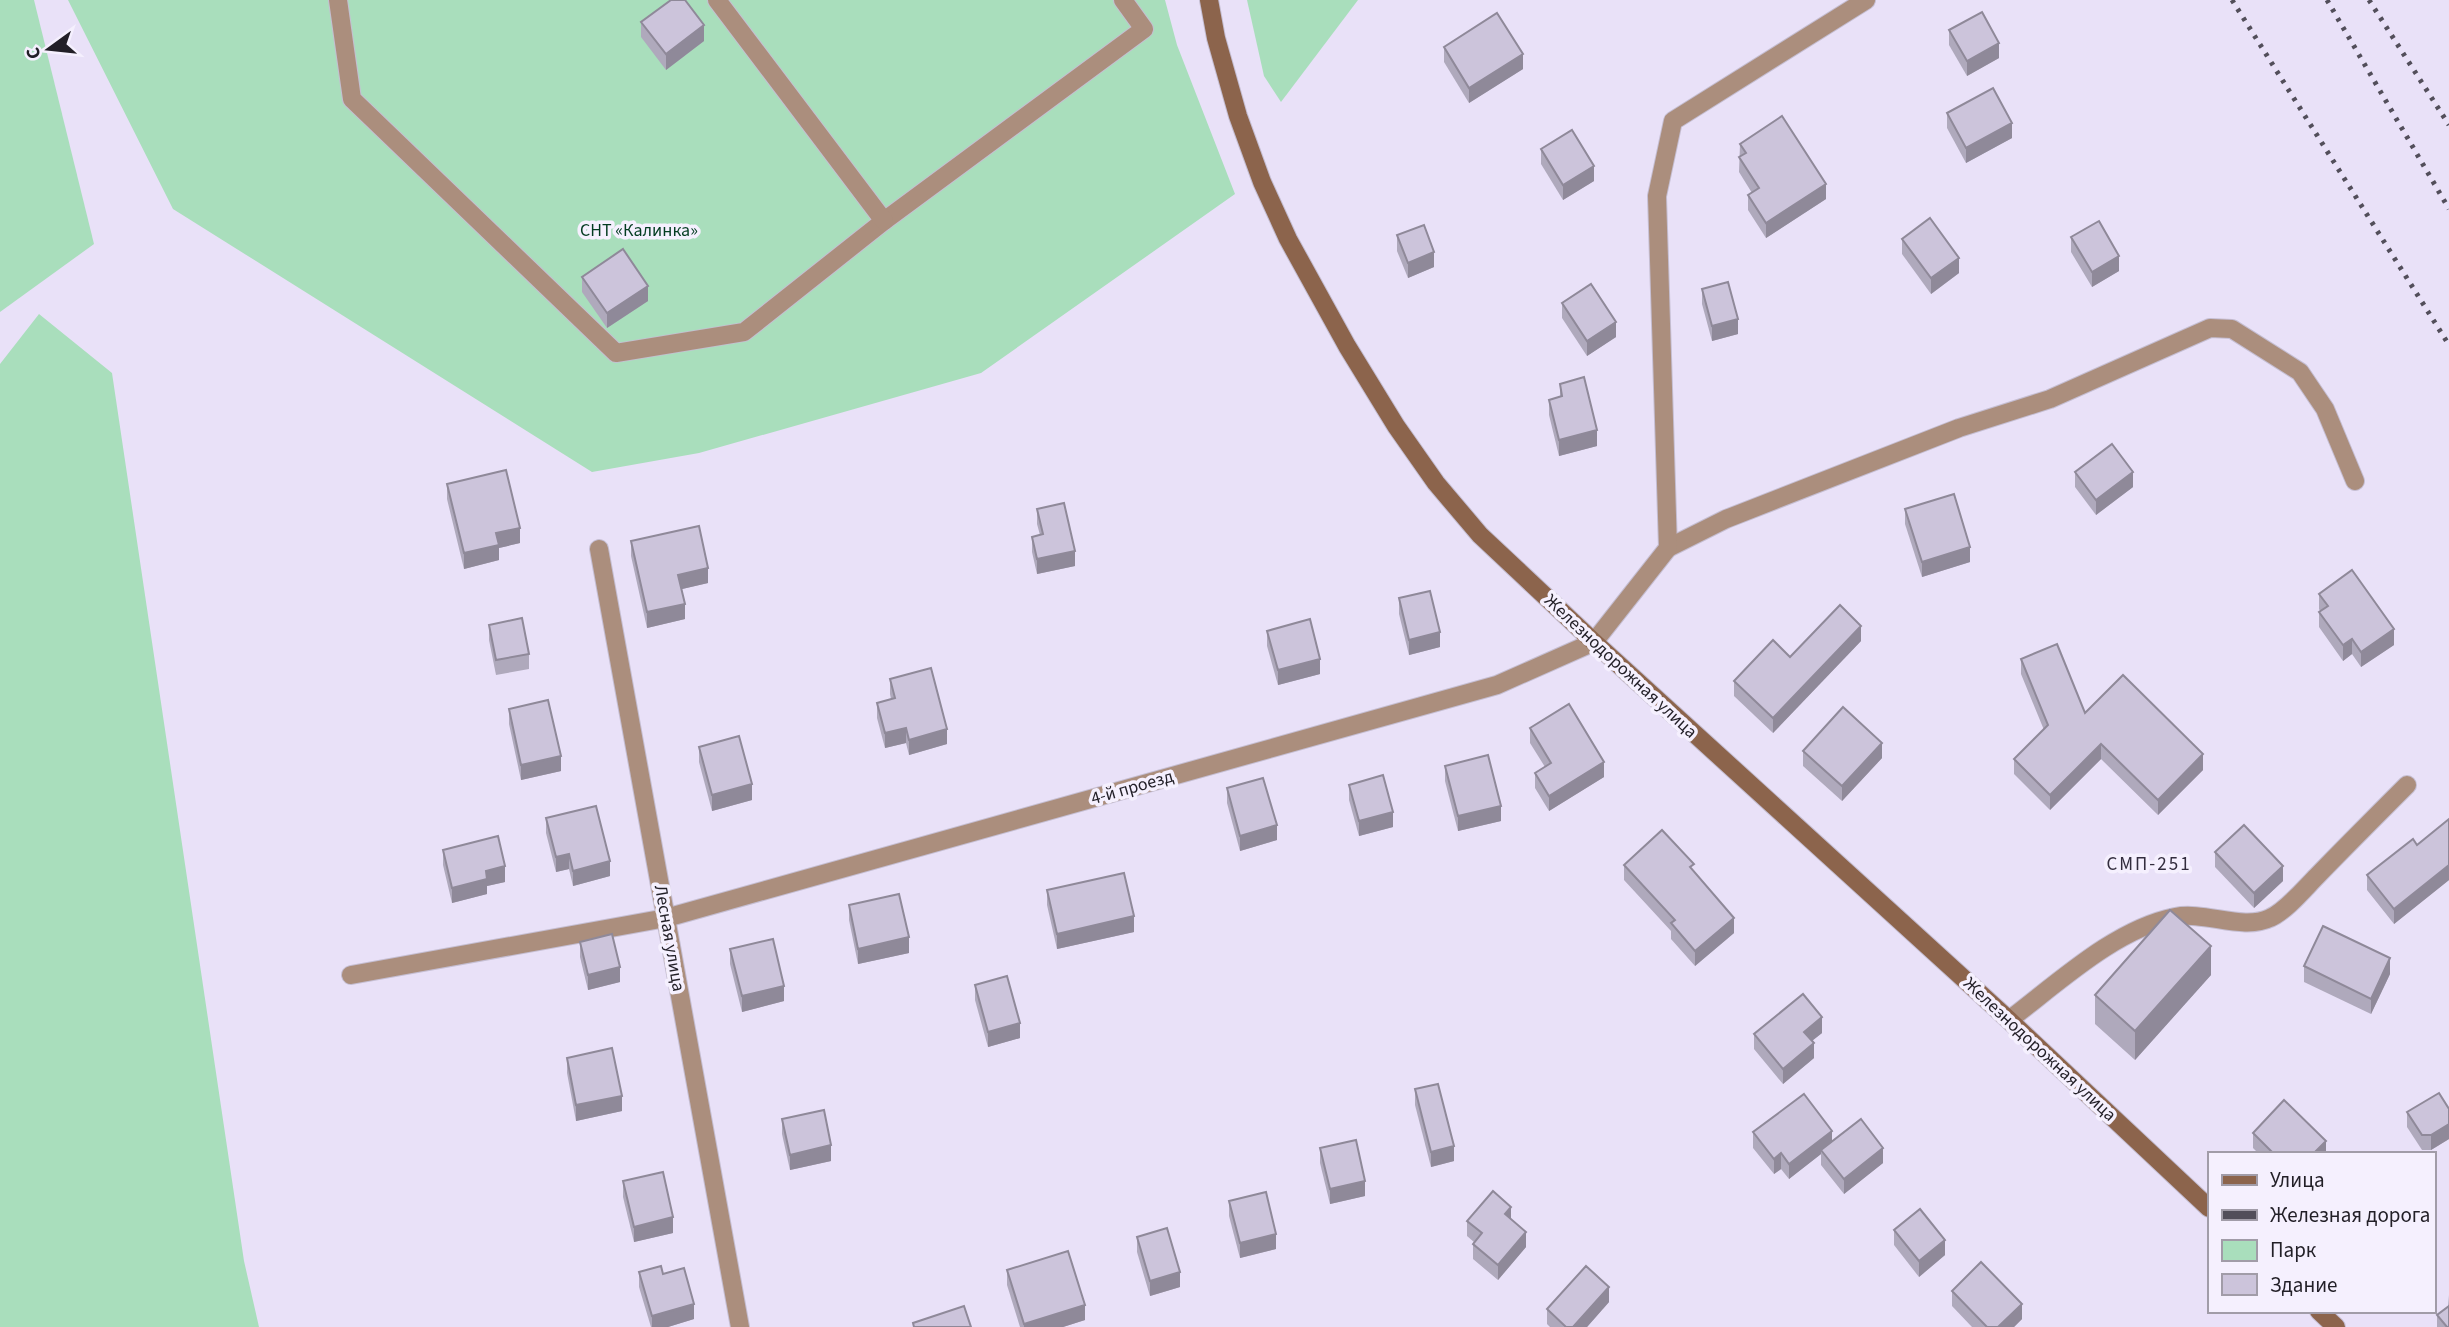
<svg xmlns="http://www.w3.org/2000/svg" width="2449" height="1327" font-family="'Source Sans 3',sans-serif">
<rect width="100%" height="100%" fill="#e9e1f8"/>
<g fill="#a9debc">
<path d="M 0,0 L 34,0 L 94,244 L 0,312 Z"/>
<path d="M 68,0 L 1165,0 L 1177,45 L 1235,194 L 981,373 L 699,453 L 592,472 L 173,209 Z"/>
<path d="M 1247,0 L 1358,0 L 1281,102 L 1264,76 Z"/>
<path d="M 39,314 L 112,373 L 244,1261 L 259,1327 L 0,1327 L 0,364 Z"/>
</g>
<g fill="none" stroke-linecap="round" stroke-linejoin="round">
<g stroke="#c5bed2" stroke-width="20">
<g id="lane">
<path d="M 338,0 L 352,99 L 616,353 L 744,332 L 884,221 L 1144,29 L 1123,0"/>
<path d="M 717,0 L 884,221"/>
<path d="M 1668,548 L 1726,519 L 1959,428 L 2050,399 L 2210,328 L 2232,329 L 2300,372 L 2325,409 L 2355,481"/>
<path d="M 1594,642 L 1668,548 L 1657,196 L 1673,121 L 1866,0"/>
<path d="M 351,975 L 666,918"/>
<path d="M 2009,1020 C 2058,983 2115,929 2175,917 C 2205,911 2243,931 2270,918 C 2286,911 2305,888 2317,876 C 2347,845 2377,815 2407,785"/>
</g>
</g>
<g stroke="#c5bed2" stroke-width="20">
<g id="street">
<path d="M 599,549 L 740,1327"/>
<path d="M 666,918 L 1497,685 L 1594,642"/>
</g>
</g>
<g stroke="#c5bed2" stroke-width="20">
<g id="secondary">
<path d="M 1209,0 L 1216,38 L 1238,116 L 1262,182 L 1288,239 L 1347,346 L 1396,426 L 1436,483 L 1480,535 L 1594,642 L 2009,1020 L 2209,1208"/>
<path d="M 2319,1311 L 2336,1327"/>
</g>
</g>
<use href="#lane" stroke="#ab8e7d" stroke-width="18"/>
<use href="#street" stroke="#ab8e7d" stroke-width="18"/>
<use href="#secondary" stroke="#8c644c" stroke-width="18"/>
<g stroke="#524e5a" stroke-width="5" stroke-dasharray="3.5 7" stroke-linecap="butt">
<path d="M 2232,0 L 2449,345"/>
<path d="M 2327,0 L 2449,209"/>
<path d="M 2369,0 L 2449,125"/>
</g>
</g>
<g fill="#afa9bc">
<path d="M 641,22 L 704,41 L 666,70 L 641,37 Z"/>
<path d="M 1949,30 L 1999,58 L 1967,76 L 1949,45 Z"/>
<path d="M 1444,47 L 1523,69 L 1469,103 L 1444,62 Z"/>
<path d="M 1947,113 L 2012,138 L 1966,163 L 1947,128 Z"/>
<path d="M 1740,144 L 1826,199 L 1766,238 L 1748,210 L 1748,195 L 1752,193 L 1739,172 Z"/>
<path d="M 1541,149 L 1594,181 L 1563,200 L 1541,164 Z"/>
<path d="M 1397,235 L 1434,267 L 1408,278 L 1397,251 Z"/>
<path d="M 2071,237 L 2119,271 L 2092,287 L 2071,252 Z"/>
<path d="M 1902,239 L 1959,273 L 1931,294 L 1902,254 Z"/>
<path d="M 582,277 L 648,301 L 607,328 L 582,292 Z"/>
<path d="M 1702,289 L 1738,334 L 1712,341 L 1702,304 Z"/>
<path d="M 1562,303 L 1616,337 L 1587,356 L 1562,318 Z"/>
<path d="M 1560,384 L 1597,446 L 1559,456 L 1549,415 L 1549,400 L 1560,397 Z"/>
<path d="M 2075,472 L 2133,487 L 2096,515 L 2075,487 Z"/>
<path d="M 447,484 L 520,543 L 499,548 L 499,560 L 464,569 L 447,499 Z"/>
<path d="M 1037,509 L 1075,566 L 1037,574 L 1032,552 L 1032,537 L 1040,535 L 1037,524 Z"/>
<path d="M 1905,509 L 1970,562 L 1922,577 L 1905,524 Z"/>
<path d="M 631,541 L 708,583 L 682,589 L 685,619 L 647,628 L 631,556 Z"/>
<path d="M 2319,594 L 2394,645 L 2361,667 L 2352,654 L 2343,661 L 2319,627 L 2319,612 L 2320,611 L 2319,609 Z"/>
<path d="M 1399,598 L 1440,647 L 1409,655 L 1399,614 Z"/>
<path d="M 489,625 L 529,654 L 529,669 L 496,675 L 489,640 Z"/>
<path d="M 1267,631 L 1320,674 L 1278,685 L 1267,646 Z"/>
<path d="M 1861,641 L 1773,733 L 1734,696 L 1734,681 L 1790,657 Z"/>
<path d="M 2021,659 L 2085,713 L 2203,770 L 2158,815 L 2101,759 L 2050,810 L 2014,774 L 2014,759 L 2044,730 L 2021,674 Z"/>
<path d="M 890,679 L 947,744 L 909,755 L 906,743 L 885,748 L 877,718 L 877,703 L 891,699 L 890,694 Z"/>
<path d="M 509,709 L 561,771 L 521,780 L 509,724 Z"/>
<path d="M 1530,728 L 1604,777 L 1549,811 L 1535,788 L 1535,773 L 1545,767 L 1530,743 Z"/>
<path d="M 699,747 L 752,800 L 712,811 L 699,762 Z"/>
<path d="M 1803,751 L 1882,758 L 1842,801 L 1803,766 Z"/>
<path d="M 1445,766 L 1501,821 L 1458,831 L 1445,781 Z"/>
<path d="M 1349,785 L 1393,827 L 1359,836 L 1349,800 Z"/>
<path d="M 1227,788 L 1277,840 L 1240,851 L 1227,803 Z"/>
<path d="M 546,818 L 610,876 L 573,886 L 569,869 L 556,872 L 546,833 Z"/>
<path d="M 2449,819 L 2449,880 L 2394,924 L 2367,890 L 2367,875 L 2417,845 Z"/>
<path d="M 443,850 L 505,882 L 487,886 L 487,894 L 452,903 L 443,865 Z"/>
<path d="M 2215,852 L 2283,881 L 2254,908 L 2215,867 Z"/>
<path d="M 1624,865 L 1694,871 L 1734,933 L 1695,966 L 1671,939 L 1671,931 L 1624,880 Z"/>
<path d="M 1047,890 L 1134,932 L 1057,949 L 1047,905 Z"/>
<path d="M 849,905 L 909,953 L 858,964 L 849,920 Z"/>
<path d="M 580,942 L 620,982 L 588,990 L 580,957 Z"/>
<path d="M 730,949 L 784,1001 L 742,1012 L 730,964 Z"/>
<path d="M 2304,966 L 2390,974 L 2371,1014 L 2304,982 Z"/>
<path d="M 2211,975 L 2135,1060 L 2095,1024 L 2095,995 Z"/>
<path d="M 975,985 L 1020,1038 L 988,1047 L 975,1000 Z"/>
<path d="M 1822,1033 L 1812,1041 L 1814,1058 L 1783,1084 L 1754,1049 L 1754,1034 Z"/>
<path d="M 567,1058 L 622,1111 L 576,1121 L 567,1073 Z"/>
<path d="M 1415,1089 L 1454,1161 L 1431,1167 L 1415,1105 Z"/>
<path d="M 2449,1109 L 2449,1139 L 2431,1150 L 2422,1150 L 2407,1127 L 2407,1112 Z"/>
<path d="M 782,1119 L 831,1161 L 790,1170 L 782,1134 Z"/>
<path d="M 1753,1132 L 1832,1141 L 1883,1163 L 1844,1194 L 1821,1165 L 1821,1154 L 1789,1179 L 1781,1169 L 1774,1174 L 1753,1148 Z"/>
<path d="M 2253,1133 L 2326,1154 L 2259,1154 L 2253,1148 Z"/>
<path d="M 1320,1148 L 1365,1196 L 1330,1204 L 1320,1163 Z"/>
<path d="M 623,1181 L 673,1233 L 634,1242 L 623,1197 Z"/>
<path d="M 1229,1201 L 1276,1249 L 1240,1258 L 1229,1216 Z"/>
<path d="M 1511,1219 L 1526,1247 L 1498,1280 L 1473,1259 L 1473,1244 L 1474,1242 L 1467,1236 L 1467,1221 Z"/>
<path d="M 1894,1230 L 1945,1255 L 1919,1277 L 1894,1245 Z"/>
<path d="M 1137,1237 L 1180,1287 L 1150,1296 L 1137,1252 Z"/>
<path d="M 1007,1270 L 1085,1320 L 1063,1327 L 1020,1327 L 1007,1285 Z"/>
<path d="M 639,1272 L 663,1274 L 694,1319 L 668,1327 L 651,1327 L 639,1287 Z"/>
<path d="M 1952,1291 L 2022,1319 L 2014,1327 L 1972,1327 L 1952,1306 Z"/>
<path d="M 2449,1295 L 2449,1327 L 2437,1327 L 2437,1315 L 2448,1306 Z"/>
<path d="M 1609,1302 L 1587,1327 L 1550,1327 L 1547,1324 L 1547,1309 Z"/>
</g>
<g fill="#8f8999">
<path d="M 704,25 L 704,41 L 666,70 L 666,54 Z"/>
<path d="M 1999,43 L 1999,58 L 1967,76 L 1967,61 Z"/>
<path d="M 1523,54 L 1523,69 L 1469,103 L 1469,88 Z"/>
<path d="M 2012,123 L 2012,138 L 1966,163 L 1966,148 Z"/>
<path d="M 1594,166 L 1594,181 L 1563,200 L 1563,185 Z"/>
<path d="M 1826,184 L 1826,199 L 1766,238 L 1766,223 Z"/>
<path d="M 1434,252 L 1434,267 L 1408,278 L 1408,263 Z"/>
<path d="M 2119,256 L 2119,271 L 2092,287 L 2092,272 Z"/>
<path d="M 1959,258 L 1959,273 L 1931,294 L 1931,278 Z"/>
<path d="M 648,286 L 648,301 L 607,328 L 607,313 Z"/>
<path d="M 1738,319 L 1738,334 L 1712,341 L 1712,326 Z"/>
<path d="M 1616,322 L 1616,337 L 1587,356 L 1587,341 Z"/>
<path d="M 1597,430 L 1597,446 L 1559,456 L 1559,440 Z"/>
<path d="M 2133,472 L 2133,487 L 2096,515 L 2096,500 Z"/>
<path d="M 520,528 L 520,543 L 499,548 L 499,560 L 464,569 L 464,553 L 496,533 Z"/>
<path d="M 1970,547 L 1970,562 L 1922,577 L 1922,562 Z"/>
<path d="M 1075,551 L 1075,566 L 1037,574 L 1037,559 Z"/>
<path d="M 708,568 L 708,583 L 678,590 L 678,575 Z"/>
<path d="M 685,604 L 685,619 L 647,628 L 647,612 Z"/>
<path d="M 1861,626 L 1861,641 L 1773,733 L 1773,718 Z"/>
<path d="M 2394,629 L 2394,645 L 2361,667 L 2361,652 Z"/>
<path d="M 1440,632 L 1440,647 L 1409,655 L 1409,640 Z"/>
<path d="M 2352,639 L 2352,654 L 2343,661 L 2343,645 Z"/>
<path d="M 1320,659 L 1320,674 L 1278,685 L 1278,670 Z"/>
<path d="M 906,728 L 906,743 L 885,748 L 885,733 Z"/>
<path d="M 947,729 L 947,744 L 909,755 L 909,740 Z"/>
<path d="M 1882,743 L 1882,758 L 1842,801 L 1842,786 Z"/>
<path d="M 2101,744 L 2101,759 L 2050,810 L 2050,795 Z"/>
<path d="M 2203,754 L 2203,770 L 2158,815 L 2158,800 Z"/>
<path d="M 561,756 L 561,771 L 521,780 L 521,765 Z"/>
<path d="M 1604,762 L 1604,777 L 1549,811 L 1549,796 Z"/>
<path d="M 752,784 L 752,800 L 712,811 L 712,795 Z"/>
<path d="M 1501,806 L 1501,821 L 1458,831 L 1458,816 Z"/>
<path d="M 1393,812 L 1393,827 L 1359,836 L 1359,821 Z"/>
<path d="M 1277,825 L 1277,840 L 1240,851 L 1240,836 Z"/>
<path d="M 569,854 L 569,869 L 556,872 L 556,857 Z"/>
<path d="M 610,861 L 610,876 L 573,886 L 573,871 Z"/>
<path d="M 2449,865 L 2449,880 L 2394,924 L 2394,909 Z"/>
<path d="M 505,866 L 505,882 L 487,886 L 487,894 L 452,903 L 452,888 L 486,871 Z"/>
<path d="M 2283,866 L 2283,881 L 2254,908 L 2254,893 Z"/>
<path d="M 1134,916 L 1134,932 L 1057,949 L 1057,934 Z"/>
<path d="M 1734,918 L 1734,933 L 1695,966 L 1695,951 Z"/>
<path d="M 909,937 L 909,953 L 858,964 L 858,949 Z"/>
<path d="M 2211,946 L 2211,975 L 2135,1060 L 2135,1031 Z"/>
<path d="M 2390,958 L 2390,974 L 2371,1014 L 2371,999 Z"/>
<path d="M 620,967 L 620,982 L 588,990 L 588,975 Z"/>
<path d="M 784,986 L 784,1001 L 742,1012 L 742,996 Z"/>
<path d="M 1822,1017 L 1822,1033 L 1804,1047 L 1804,1032 Z"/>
<path d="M 1020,1023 L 1020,1038 L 988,1047 L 988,1032 Z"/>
<path d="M 1814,1043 L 1814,1058 L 1783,1084 L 1783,1069 Z"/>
<path d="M 622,1096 L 622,1111 L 576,1121 L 576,1105 Z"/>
<path d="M 2449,1124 L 2449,1139 L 2431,1150 L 2431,1135 Z"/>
<path d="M 1832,1131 L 1832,1146 L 1821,1150 L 1821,1154 L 1789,1179 L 1789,1164 Z"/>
<path d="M 2326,1141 L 2326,1154 L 2313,1154 Z"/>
<path d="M 831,1145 L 831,1161 L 790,1170 L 790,1155 Z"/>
<path d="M 1454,1146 L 1454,1161 L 1431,1167 L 1431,1152 Z"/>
<path d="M 1883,1148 L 1883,1163 L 1844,1194 L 1844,1179 Z"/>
<path d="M 1781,1153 L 1781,1169 L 1774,1174 L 1774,1159 Z"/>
<path d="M 1365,1181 L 1365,1196 L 1330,1204 L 1330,1189 Z"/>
<path d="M 1511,1207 L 1511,1222 L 1505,1214 Z"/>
<path d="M 2435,1212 L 2435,1227 L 2433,1228 L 2433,1213 Z"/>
<path d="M 673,1217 L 673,1233 L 634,1242 L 634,1227 Z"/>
<path d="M 1526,1232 L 1526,1247 L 1498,1280 L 1498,1265 Z"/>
<path d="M 1276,1234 L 1276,1249 L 1240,1258 L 1240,1243 Z"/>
<path d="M 1945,1240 L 1945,1255 L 1919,1277 L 1919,1261 Z"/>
<path d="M 1180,1272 L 1180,1287 L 1150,1296 L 1150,1281 Z"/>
<path d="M 1609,1287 L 1609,1302 L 1587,1327 L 1573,1327 Z"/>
<path d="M 694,1304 L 694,1319 L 668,1327 L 652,1327 L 652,1316 Z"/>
<path d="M 2022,1304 L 2022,1319 L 2014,1327 L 1998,1327 Z"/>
<path d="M 1085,1305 L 1085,1320 L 1063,1327 L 1024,1327 L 1024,1324 Z"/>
</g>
<g fill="#ccc4db" stroke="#8f8999" stroke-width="2">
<path d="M 671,0 L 685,0 L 704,25 L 666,54 L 641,22 Z"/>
<path d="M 1982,12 L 1999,43 L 1967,61 L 1949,30 Z"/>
<path d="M 1497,13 L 1523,54 L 1469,88 L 1444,47 Z"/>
<path d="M 1993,88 L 2012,123 L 1966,148 L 1947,113 Z"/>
<path d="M 1782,116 L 1826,184 L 1766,223 L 1748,195 L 1759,188 L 1739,157 L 1746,153 L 1740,144 Z"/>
<path d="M 1572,130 L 1594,166 L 1563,185 L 1541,149 Z"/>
<path d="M 1930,218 L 1959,258 L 1931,278 L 1902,239 Z"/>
<path d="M 2099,221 L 2119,256 L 2092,272 L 2071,237 Z"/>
<path d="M 1424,225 L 1434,252 L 1408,263 L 1397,235 Z"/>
<path d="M 623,249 L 648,286 L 607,313 L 582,277 Z"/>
<path d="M 1728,282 L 1738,319 L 1712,326 L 1702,289 Z"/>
<path d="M 1591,284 L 1616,322 L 1587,341 L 1562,303 Z"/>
<path d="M 1584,377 L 1597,430 L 1559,440 L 1549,400 L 1562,396 L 1560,384 Z"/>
<path d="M 2112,444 L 2133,472 L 2096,500 L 2075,472 Z"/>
<path d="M 506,470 L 520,528 L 496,533 L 499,545 L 464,553 L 447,484 Z"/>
<path d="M 1954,494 L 1970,547 L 1922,562 L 1905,509 Z"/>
<path d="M 1064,503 L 1075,551 L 1037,559 L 1032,537 L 1043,534 L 1037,509 Z"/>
<path d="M 699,526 L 708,568 L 678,575 L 685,604 L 647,612 L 631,541 Z"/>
<path d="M 2352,570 L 2394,629 L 2361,652 L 2352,639 L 2343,645 L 2319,612 L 2328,606 L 2319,594 Z"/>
<path d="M 1430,591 L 1440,632 L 1409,640 L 1399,598 Z"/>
<path d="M 1840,605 L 1861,626 L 1773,718 L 1734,681 L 1773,640 L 1790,657 Z"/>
<path d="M 522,618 L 529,654 L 496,660 L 489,625 Z"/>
<path d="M 1310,619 L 1320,659 L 1278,670 L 1267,631 Z"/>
<path d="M 2057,644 L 2085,713 L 2123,675 L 2203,754 L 2158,800 L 2101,744 L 2050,795 L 2014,759 L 2048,725 L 2021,659 Z"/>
<path d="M 931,668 L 947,729 L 909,740 L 906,728 L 885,733 L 877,703 L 895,698 L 890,679 Z"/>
<path d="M 548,700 L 561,756 L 521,765 L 509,709 Z"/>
<path d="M 1569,704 L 1604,762 L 1549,796 L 1535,773 L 1551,763 L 1530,728 Z"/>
<path d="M 1843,707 L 1882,743 L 1842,786 L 1803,751 Z"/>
<path d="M 739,736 L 752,784 L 712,795 L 699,747 Z"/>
<path d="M 1488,755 L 1501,806 L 1458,816 L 1445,766 Z"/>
<path d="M 1383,775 L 1393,812 L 1359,821 L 1349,785 Z"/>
<path d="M 1263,778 L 1277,825 L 1240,836 L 1227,788 Z"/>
<path d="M 596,806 L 610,861 L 573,871 L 569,854 L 556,857 L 546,818 Z"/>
<path d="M 2449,819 L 2449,865 L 2394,909 L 2367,875 L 2413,839 L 2417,845 Z"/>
<path d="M 2244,825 L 2283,866 L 2254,893 L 2215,852 Z"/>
<path d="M 1662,830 L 1694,864 L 1690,867 L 1734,918 L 1695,951 L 1671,923 L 1675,920 L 1624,865 Z"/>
<path d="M 498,836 L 505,866 L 486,871 L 487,879 L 452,888 L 443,850 Z"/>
<path d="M 1124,873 L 1134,916 L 1057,934 L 1047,890 Z"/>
<path d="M 899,894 L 909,937 L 858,949 L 849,905 Z"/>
<path d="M 2170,910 L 2211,946 L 2135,1031 L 2095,995 Z"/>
<path d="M 2323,926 L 2390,958 L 2371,999 L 2304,966 Z"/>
<path d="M 612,934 L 620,967 L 588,975 L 580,942 Z"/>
<path d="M 773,939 L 784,986 L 742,996 L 730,949 Z"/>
<path d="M 1007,976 L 1020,1023 L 988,1032 L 975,985 Z"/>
<path d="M 1803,994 L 1822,1017 L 1804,1032 L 1814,1043 L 1783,1069 L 1754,1034 Z"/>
<path d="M 612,1048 L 622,1096 L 576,1105 L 567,1058 Z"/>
<path d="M 1438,1084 L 1454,1146 L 1431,1152 L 1415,1089 Z"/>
<path d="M 2439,1093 L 2449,1109 L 2449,1124 L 2431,1135 L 2422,1135 L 2407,1112 Z"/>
<path d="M 1804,1094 L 1832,1131 L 1789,1164 L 1781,1153 L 1774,1159 L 1753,1132 Z"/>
<path d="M 2284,1100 L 2326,1141 L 2313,1154 L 2274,1154 L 2253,1133 Z"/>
<path d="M 824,1110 L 831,1145 L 790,1155 L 782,1119 Z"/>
<path d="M 1861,1119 L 1883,1148 L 1844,1179 L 1821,1150 Z"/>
<path d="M 1356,1140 L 1365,1181 L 1330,1189 L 1320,1148 Z"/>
<path d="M 663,1172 L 673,1217 L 634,1227 L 623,1181 Z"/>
<path d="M 1493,1191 L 1511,1207 L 1505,1214 L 1526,1232 L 1498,1265 L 1473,1244 L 1482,1233 L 1467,1221 Z"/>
<path d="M 1266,1192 L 1276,1234 L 1240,1243 L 1229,1201 Z"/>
<path d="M 1920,1209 L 1945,1240 L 1919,1261 L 1894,1230 Z"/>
<path d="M 1167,1228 L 1180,1272 L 1150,1281 L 1137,1237 Z"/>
<path d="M 1068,1251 L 1085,1305 L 1024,1324 L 1007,1270 Z"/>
<path d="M 1981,1262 L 2022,1304 L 1998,1327 L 1987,1327 L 1952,1291 Z"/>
<path d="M 661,1266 L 663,1274 L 684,1268 L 694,1304 L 652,1316 L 639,1272 Z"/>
<path d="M 1586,1266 L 1609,1287 L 1573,1327 L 1566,1327 L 1547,1309 Z"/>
<path d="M 964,1306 L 971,1327 L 914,1327 L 913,1323 Z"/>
<path d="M 2449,1306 L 2449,1327 L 2447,1327 L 2437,1315 Z"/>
</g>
<g text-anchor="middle" stroke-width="7" stroke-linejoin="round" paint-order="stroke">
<g font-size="18" fill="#033c21" stroke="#f5f0fe">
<text x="639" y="236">СНТ «Калинка»</text>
</g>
<g font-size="18" fill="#221f27" stroke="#f5f0fe">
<text transform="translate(1621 666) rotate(43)" y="6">Железнодорожная улица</text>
<text transform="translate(1132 787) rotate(-16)" y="6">4-й проезд</text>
<text transform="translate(670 938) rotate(80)" y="6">Лесная улица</text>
<text transform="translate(2040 1049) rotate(43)" y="6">Железнодорожная улица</text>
</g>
<g font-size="19" letter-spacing="2" fill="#332d3e" stroke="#f5f0fe">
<text x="2149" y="870">СМП-251</text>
</g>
</g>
<rect x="2208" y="1152" width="228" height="161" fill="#f5f0fe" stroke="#a19ca8" stroke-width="2"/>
<rect x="2222" y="1175" width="35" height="10" fill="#8c644c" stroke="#a19ca8" stroke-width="2"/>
<text x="2270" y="1187" font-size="21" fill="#221f27">Улица</text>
<rect x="2222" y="1210" width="35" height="10" fill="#524e5a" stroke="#a19ca8" stroke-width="2"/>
<text x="2270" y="1222" font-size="21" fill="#221f27">Железная дорога</text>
<rect x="2222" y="1240" width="35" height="21" fill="#a9debc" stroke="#a19ca8" stroke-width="2"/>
<text x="2270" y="1257" font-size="21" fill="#221f27">Парк</text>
<rect x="2222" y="1274" width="35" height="21" fill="#ccc4db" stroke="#a19ca8" stroke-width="2"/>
<text x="2270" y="1292" font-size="21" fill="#221f27">Здание</text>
<g transform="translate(49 49) rotate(255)" stroke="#f5f0fe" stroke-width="5" paint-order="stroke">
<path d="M0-5L12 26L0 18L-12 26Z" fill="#221f27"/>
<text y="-10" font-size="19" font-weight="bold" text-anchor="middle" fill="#221f27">С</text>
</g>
</svg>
